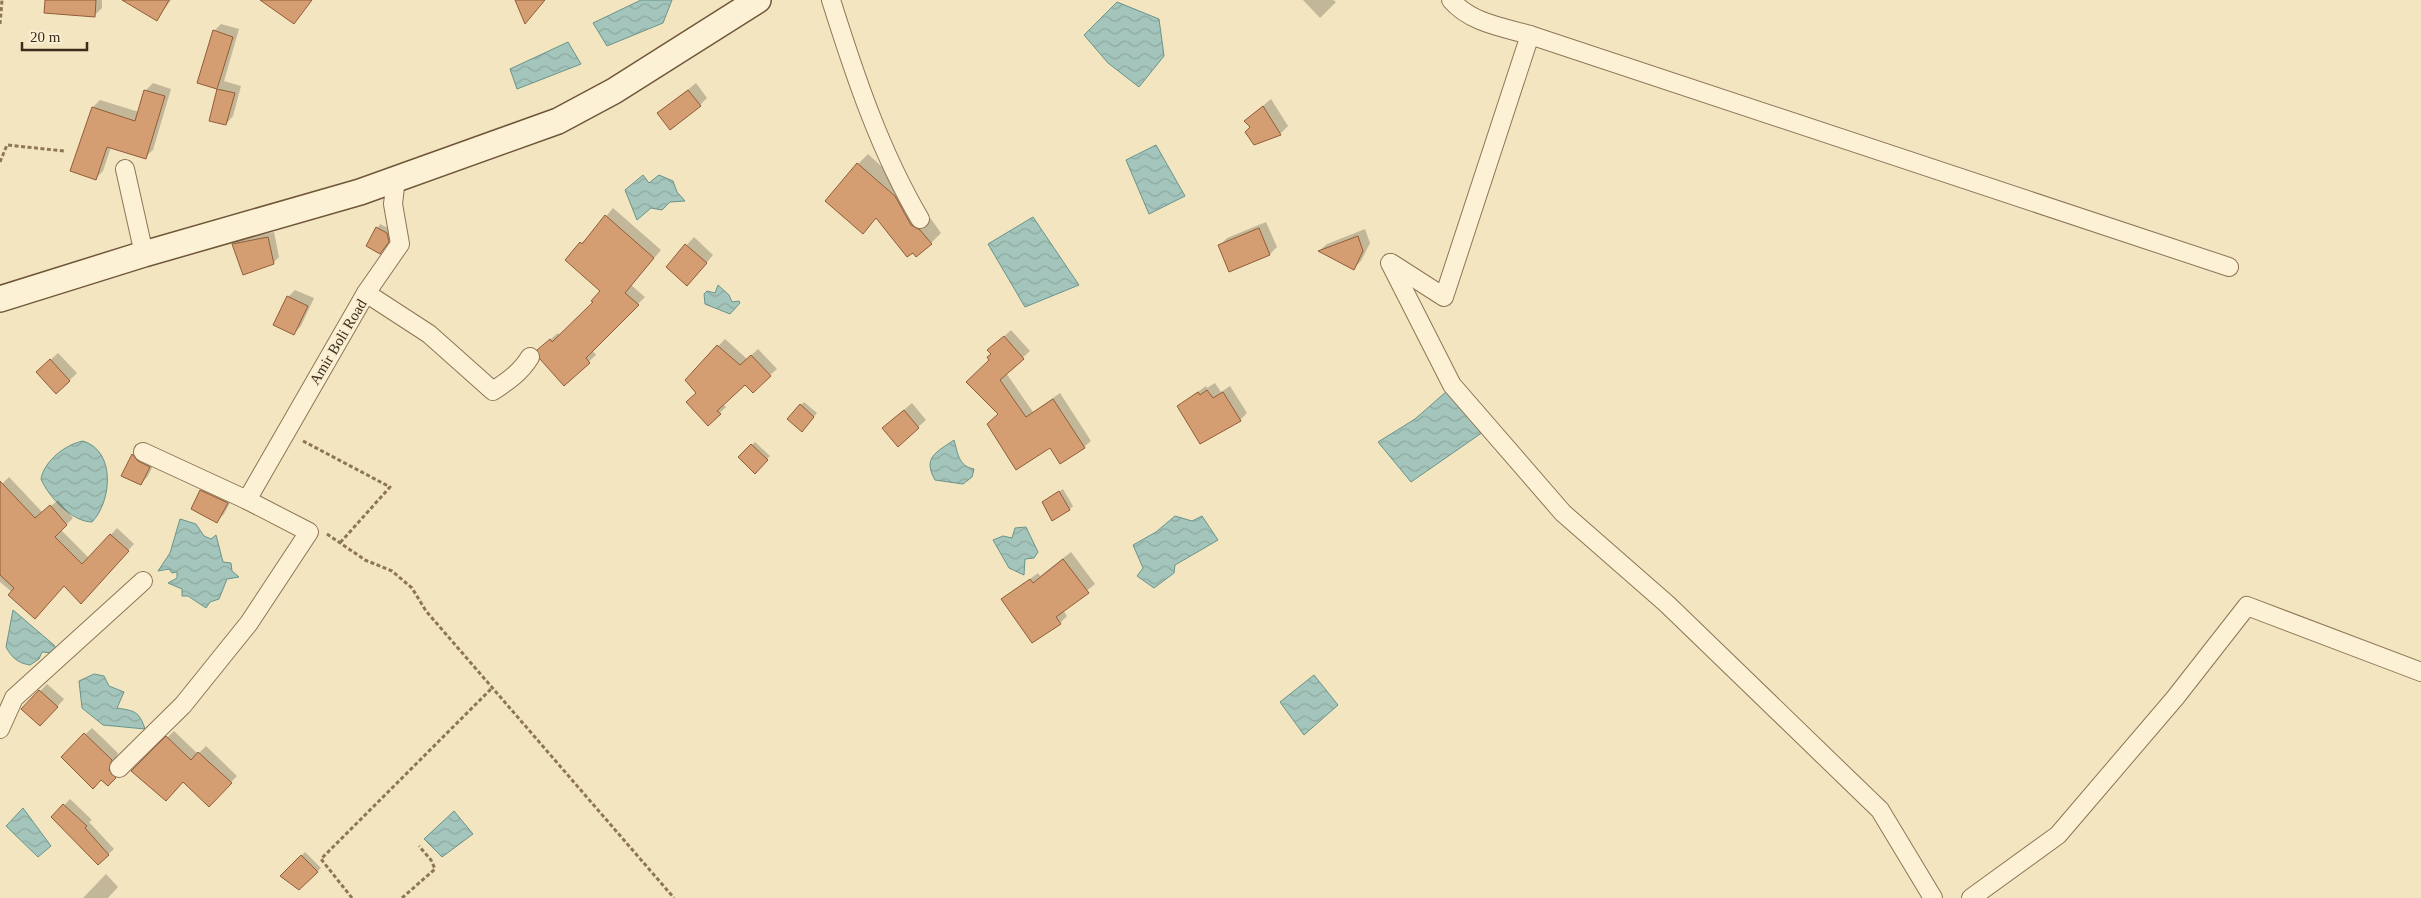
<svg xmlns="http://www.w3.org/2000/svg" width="2421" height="898" font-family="Georgia,serif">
<defs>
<pattern id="water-waves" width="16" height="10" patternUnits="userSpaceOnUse" patternTransform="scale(1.25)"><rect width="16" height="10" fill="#a4c5bb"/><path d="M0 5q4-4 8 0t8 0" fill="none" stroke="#8ea9a0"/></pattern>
</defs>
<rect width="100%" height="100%" fill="#f3e5c0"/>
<g fill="url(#water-waves)" stroke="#69948a">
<path d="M 641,0 L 672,0 L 663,23 L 607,46 L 593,23 Z"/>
<path d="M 1117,2 L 1159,19 L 1164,56 L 1139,87 L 1108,63 L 1084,35 Z"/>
<path d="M 568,42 L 581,64 L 517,89 L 510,69 Z"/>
<path d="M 1156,145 L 1185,196 L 1149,214 L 1126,160 Z"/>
<path d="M 643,175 L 649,183 L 659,175 L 673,181 L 677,192 L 685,201 L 670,202 L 662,210 L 651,208 L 637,220 L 625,190 Z"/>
<path d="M 1033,217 L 1079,285 L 1025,307 L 988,244 Z"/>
<path d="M 718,285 L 729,295 L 732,302 L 739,301 L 740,303 L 730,314 L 705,304 L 704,294 L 707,291 L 715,293 Z"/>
<path d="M 1447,391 L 1483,432 L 1411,482 L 1378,442 L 1415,419 Z"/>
<path d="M 954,440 C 958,453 958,466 974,469 L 972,477 L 963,484 L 935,480 C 922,457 937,452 954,440 Z"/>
<path d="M 83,441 C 116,451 112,501 92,522 C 72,522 48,496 41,479 C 44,461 66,444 83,441 Z"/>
<path d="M 1175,516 L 1192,521 L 1202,516 L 1218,540 L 1175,565 L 1174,573 L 1154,588 L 1137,576 L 1143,568 L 1133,545 L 1156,532 Z"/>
<path d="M 180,519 L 196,524 L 204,536 L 211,539 L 216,535 L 223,562 L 231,563 L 232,571 L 239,577 L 227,579 L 219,599 L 210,602 L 206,608 L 188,596 L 182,596 L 182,589 L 168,583 L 177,578 L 177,572 L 172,573 L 169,569 L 158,571 L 170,553 Z"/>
<path d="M 1026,527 L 1038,552 L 1034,558 L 1025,559 L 1024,575 L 1009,568 L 993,540 L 1003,536 L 1012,538 L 1015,528 Z"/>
<path d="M 13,610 L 54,645 L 56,649 L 53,653 L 42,652 L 39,659 L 30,665 C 18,663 12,658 6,647 Z"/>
<path d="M 94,674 L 104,676 L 109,686 L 124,692 L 117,708 C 135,711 139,711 145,729 L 103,725 L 82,708 L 79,681 Z"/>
<path d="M 1314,675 L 1338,705 L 1304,735 L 1280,702 Z"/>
<path d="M 23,808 L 51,846 L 38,857 L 6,826 Z"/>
<path d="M 454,811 L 473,834 L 442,857 L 424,839 Z"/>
</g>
<g fill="#0003">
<path d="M 59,0 L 102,0 L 102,8 L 94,16 Z"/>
<path d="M 126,0 L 171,0 L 157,19 Z"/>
<path d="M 1303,0 L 1333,0 L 1336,2 L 1320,18 Z"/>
<path d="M 221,24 L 239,29 L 224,81 L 241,86 L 233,116 L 226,124 L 211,120 L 219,88 L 198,82 L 214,31 Z"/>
<path d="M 153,83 L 171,89 L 153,150 L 145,157 L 111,147 L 103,171 L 96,178 L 72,171 L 93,107 L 100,100 L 139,112 L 145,91 Z"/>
<path d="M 696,83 L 707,98 L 700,105 L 659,113 Z"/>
<path d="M 1271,99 L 1288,126 L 1280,134 L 1255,144 L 1251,127 L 1245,121 Z"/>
<path d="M 868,154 L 904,187 L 921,214 L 931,219 L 941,233 L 931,243 L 877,217 L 873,221 L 858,164 Z"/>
<path d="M 613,208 L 661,250 L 631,285 L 645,297 L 592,350 L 596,355 L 564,384 L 546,343 L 558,333 L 560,336 L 594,302 L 602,291 L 581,243 L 589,237 Z"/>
<path d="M 1266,222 L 1277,247 L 1270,254 L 1220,245 L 1227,238 Z"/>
<path d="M 380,224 L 390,229 L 392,237 L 384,249 L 368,245 Z"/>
<path d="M 1365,229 L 1370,243 L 1361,261 L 1354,268 L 1320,250 L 1327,244 Z"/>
<path d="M 274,232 L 279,257 L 273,263 L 233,244 L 239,239 Z"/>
<path d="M 694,237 L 713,255 L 695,277 L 667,267 Z"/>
<path d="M 295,290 L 314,298 L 301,326 L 294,333 L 288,297 Z"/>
<path d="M 1011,330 L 1030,351 L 1006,373 L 1033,412 L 1060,393 L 1091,441 L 1084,447 L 1051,446 L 1000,414 L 990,360 L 996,344 Z"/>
<path d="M 725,339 L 747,359 L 758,349 L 777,369 L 770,375 L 745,383 L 723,404 L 726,407 L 708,424 L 698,392 L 686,380 Z"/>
<path d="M 58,353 L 77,373 L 69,381 L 45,365 Z"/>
<path d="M 1215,383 L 1221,392 L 1230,386 L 1247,413 L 1240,420 L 1178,406 L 1206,386 L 1207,388 Z"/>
<path d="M 804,402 L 817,413 L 805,427 L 801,405 Z"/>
<path d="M 912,403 L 926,420 L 898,445 L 891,421 Z"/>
<path d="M 755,442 L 770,456 L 755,472 L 740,457 Z"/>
<path d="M 140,448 L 156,459 L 148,476 L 141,484 L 123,475 L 133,455 Z"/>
<path d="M 9,477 L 43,513 L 58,500 L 73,518 L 61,530 L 89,558 L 117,528 L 134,544 L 88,595 L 64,585 L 12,592 L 0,582 L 0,486 Z"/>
<path d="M 208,483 L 234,495 L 224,514 L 217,521 L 201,491 Z"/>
<path d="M 1063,489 L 1073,506 L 1070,509 L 1047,499 Z"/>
<path d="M 1071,552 L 1095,584 L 1063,610 L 1067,616 L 1060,623 L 1003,599 L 1038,573 L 1040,576 Z"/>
<path d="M 47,684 L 64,699 L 48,717 L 23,709 Z"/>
<path d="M 92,728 L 118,753 L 115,763 L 121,771 L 108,784 L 62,757 Z"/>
<path d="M 174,731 L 198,754 L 206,746 L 237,776 L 209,805 L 183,781 L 133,771 Z"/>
<path d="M 70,799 L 92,820 L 89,822 L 114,849 L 98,864 L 53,817 Z"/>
<path d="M 305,852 L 321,868 L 299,889 L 282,875 Z"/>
<path d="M 106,874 L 118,887 L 108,898 L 83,898 Z"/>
</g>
<g fill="#d59d72" stroke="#905d39">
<path d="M 45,0 L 96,0 L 95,17 L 44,13 Z"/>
<path d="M 122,0 L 169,0 L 157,21 Z"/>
<path d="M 260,0 L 312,0 L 294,24 Z"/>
<path d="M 515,0 L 545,0 L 525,24 Z"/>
<path d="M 213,30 L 233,37 L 217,89 L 197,83 Z"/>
<path d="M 217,89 L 235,93 L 226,125 L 209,121 Z"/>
<path d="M 144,90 L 165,96 L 146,159 L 107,147 L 96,180 L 70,171 L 92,107 L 135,121 Z"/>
<path d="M 688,90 L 701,106 L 670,130 L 657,113 Z"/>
<path d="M 1263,106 L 1281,135 L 1254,145 L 1245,132 L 1250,127 L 1244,121 Z"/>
<path d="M 857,163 L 895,196 L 911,225 L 920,230 L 932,244 L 916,257 L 913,253 L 907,257 L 876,218 L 863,234 L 825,201 Z"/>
<path d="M 605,215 L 654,258 L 625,293 L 639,305 L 586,358 L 590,363 L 564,386 L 540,359 L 537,350 L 550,339 L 552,342 L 593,302 L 591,301 L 600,291 L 565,260 L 580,242 L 582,244 Z"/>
<path d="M 376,227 L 387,233 L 389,242 L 380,254 L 366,246 Z"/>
<path d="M 1259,228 L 1270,255 L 1229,272 L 1218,245 Z"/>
<path d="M 1358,236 L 1363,251 L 1354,270 L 1318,251 Z"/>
<path d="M 268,237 L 274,264 L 243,275 L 232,244 Z"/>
<path d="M 685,244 L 707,263 L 687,286 L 666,267 Z"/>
<path d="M 287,296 L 308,306 L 294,335 L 273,325 Z"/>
<path d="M 1004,336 L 1024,359 L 1000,380 L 1026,417 L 1053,399 L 1085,448 L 1060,464 L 1050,448 L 1016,470 L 987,424 L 998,414 L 966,382 L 989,360 L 987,357 L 991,354 L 987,350 Z"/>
<path d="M 717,345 L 740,365 L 751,355 L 771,376 L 753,393 L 745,385 L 717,411 L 721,414 L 708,426 L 686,402 L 696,393 L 685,380 Z"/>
<path d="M 50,359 L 70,381 L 56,394 L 36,372 Z"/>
<path d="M 1207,390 L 1213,398 L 1223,392 L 1241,421 L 1200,444 L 1177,406 L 1198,392 L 1200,395 Z"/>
<path d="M 800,404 L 814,417 L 802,432 L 787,419 Z"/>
<path d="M 904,410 L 919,428 L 898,447 L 882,428 Z"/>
<path d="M 751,444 L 768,460 L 755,474 L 738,457 Z"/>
<path d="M 132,454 L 138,461 L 150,467 L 141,485 L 121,476 Z"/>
<path d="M 0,481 L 35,518 L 50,505 L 67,525 L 55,537 L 82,564 L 110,534 L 129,551 L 81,604 L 64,586 L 35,619 L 8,595 L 14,588 L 0,575 Z"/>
<path d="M 200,490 L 228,503 L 217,523 L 191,509 Z"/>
<path d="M 1059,491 L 1070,510 L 1052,521 L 1042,502 Z"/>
<path d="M 1063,559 L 1089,593 L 1056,617 L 1061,624 L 1032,643 L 1001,599 L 1030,579 L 1033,583 Z"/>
<path d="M 39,690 L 58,707 L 40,726 L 21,709 Z"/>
<path d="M 84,733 L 112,760 L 109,770 L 116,778 L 108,786 L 101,780 L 93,789 L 61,757 Z"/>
<path d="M 166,736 L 191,760 L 198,752 L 232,783 L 209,807 L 183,782 L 166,801 L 131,771 Z"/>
<path d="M 63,804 L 87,826 L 85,828 L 109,855 L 98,865 L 51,817 Z"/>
<path d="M 301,855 L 318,872 L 299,890 L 280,876 Z"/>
</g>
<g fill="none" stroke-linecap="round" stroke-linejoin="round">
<g stroke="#8e7556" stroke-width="20">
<g id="street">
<path d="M 831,0 C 855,76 880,151 920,219"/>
<path d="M 1451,0 C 1471,23 1502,27 1530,35 L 2229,267"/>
<path d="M 125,169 L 144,254"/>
<path d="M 1390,263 L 1452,385 L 1563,513 L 1667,604 L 1880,810 L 1933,898"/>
<path d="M 1391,263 L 1444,297 L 1530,35"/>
<path d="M 366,293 L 429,334 L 493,391 C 508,381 521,372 530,357"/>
<path d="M 247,500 L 366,293 L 400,244 L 393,204 L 396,178"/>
<path d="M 0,729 L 14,698 L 143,581"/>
<path d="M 119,768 L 183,705 L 249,623 L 309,532 L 247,500 L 143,452"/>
<path d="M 1971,898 L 2058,835 L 2175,698 L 2247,606 L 2421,672"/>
</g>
</g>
<g stroke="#705639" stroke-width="28">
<path id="secondary" d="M 0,299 L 144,254 L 360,192 L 558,121 L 614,91 L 758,0"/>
</g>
<g stroke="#8e7556" stroke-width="3" stroke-dasharray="4 2.5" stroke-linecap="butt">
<path d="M 0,24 L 2,0"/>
<path d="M 0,162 L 7,145 L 64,151"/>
<path d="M 303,441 L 390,487 L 339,544"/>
<path d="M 327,534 L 365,560 L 392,571 L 412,588 L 426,611 L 674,898"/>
<path d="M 352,898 L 321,859 L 493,687"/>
<path d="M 402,898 L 435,869 L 431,860 L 419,846"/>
</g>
<use href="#street" stroke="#fcf1d5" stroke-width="18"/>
<use href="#secondary" stroke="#fcf1d5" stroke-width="25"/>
</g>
<g text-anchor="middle" stroke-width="4" stroke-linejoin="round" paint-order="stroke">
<g font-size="15" fill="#3c2c1c" stroke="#f9eed1">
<text transform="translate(338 342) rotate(-59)" y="5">Amir Boli Road</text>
</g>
</g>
<path d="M22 42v8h65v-8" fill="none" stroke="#3c2c1c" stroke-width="2.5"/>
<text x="30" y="42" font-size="15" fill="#3c2c1c" stroke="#f9eed1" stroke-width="4" paint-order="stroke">20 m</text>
</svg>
